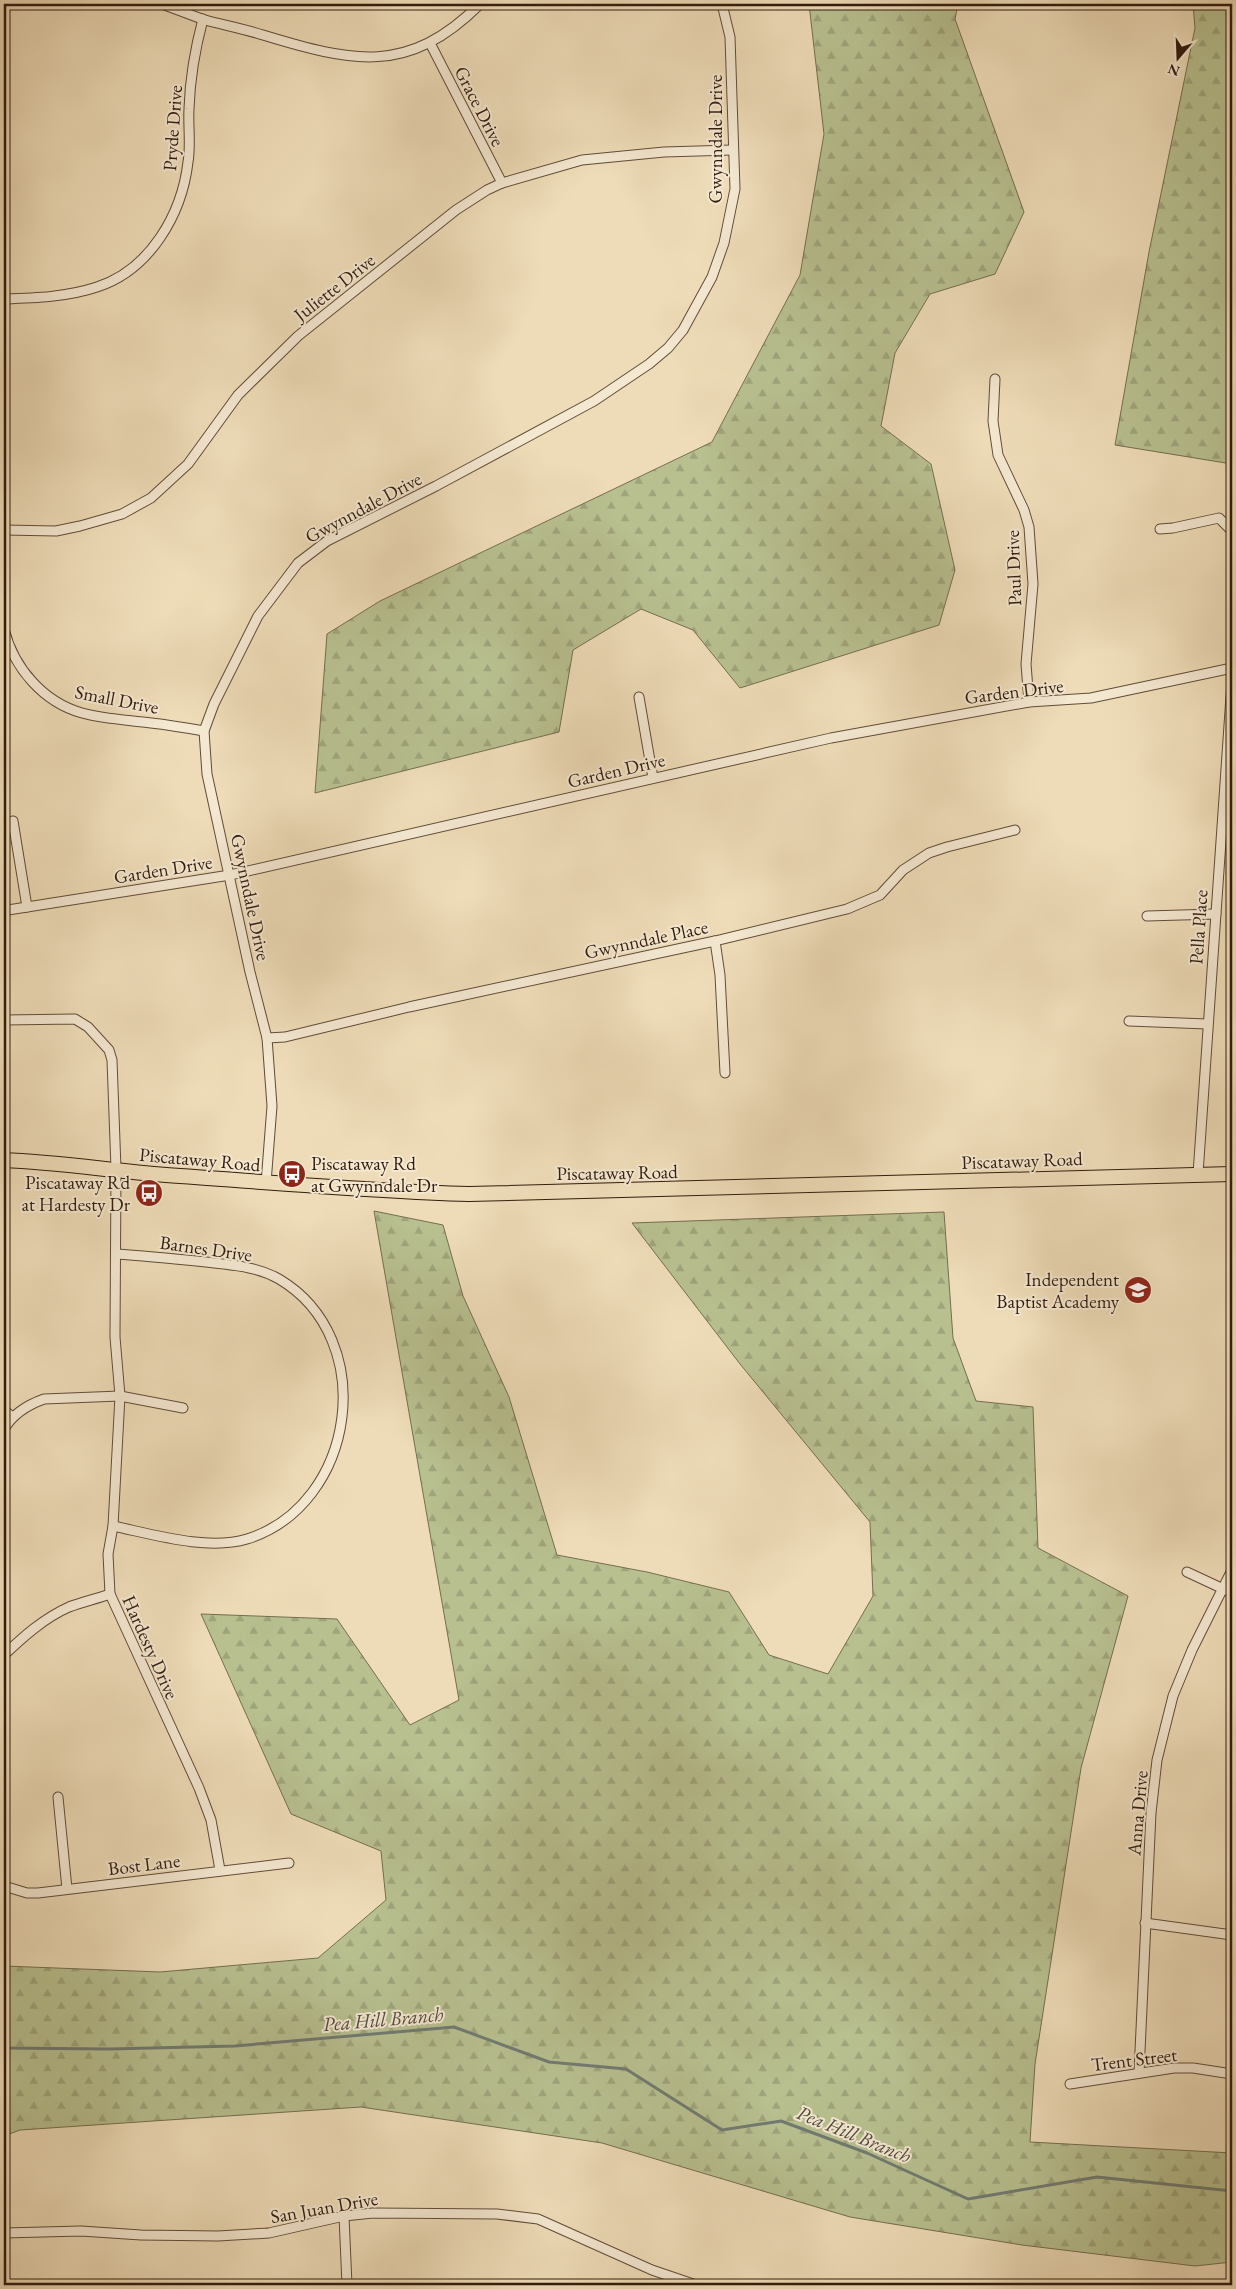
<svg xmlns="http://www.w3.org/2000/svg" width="1236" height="2289" font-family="'EB Garamond',serif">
<defs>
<pattern id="forest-firs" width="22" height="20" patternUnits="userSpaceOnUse" patternTransform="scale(1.25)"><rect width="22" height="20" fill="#b8c090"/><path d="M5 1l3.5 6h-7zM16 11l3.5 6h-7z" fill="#9fa47b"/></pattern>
</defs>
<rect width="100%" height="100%" fill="#eedcb8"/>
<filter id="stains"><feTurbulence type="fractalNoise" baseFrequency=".004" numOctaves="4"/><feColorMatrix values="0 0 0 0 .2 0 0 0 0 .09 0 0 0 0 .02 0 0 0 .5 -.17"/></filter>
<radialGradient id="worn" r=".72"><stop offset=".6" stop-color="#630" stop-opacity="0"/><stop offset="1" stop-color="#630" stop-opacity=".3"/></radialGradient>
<g fill="url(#forest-firs)" stroke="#756e4e">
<path d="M 809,4 L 958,4 L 955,19 L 1024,212 L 995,274 L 930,294 L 895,353 L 881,426 L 931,464 L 955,570 L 939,625 L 740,688 L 693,630 L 641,609 L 573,650 L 559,732 L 315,793 L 327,634 L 380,601 L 712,442 L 800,275 L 824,134 Z"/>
<path d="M 1193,4 L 1232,4 L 1232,464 L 1115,445 L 1149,252 L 1195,28 Z"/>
<path d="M 374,1211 L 443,1225 L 463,1296 L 509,1397 L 557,1555 L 647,1572 L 729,1592 L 769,1655 L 828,1674 L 873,1596 L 870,1522 L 740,1364 L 632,1223 L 944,1212 L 953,1338 L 976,1401 L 1033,1407 L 1038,1548 L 1128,1596 L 1081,1768 L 1035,2064 L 1030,2142 L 1232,2153 L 1232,2262 L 1195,2266 L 1022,2245 L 850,2217 L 602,2143 L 361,2107 L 20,2130 L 4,2136 L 4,1966 L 160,1972 L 318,1958 L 386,1900 L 381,1851 L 291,1814 L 201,1614 L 337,1619 L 410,1725 L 459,1700 Z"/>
</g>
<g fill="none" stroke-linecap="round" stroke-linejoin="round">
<path stroke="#717b72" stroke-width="3" d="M 4,2048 L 109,2049 L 235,2046 L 454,2027 L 549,2062 L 626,2069 L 722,2130 L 781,2121 L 867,2153 L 968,2199 L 1097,2177 L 1232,2191"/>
<g stroke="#614c38" stroke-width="11">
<g id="street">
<path d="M 162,4 C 176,9 190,15 205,20 C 224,25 244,29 263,35 C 352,62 408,76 480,4"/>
<path d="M 430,43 L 502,183"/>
<path d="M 4,299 C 35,298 67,297 97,287 C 150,270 182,214 188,162 C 191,145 188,126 189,109 C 190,78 195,49 203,19"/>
<path d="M 995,379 L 993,421 L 998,455 L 1024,510 L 1029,527 L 1033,584 L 1026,664 L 1029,702"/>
<path d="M 1160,529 L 1173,528 L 1219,518 L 1232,531"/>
<path d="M 4,530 L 56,531 L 80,526 L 122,514 L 151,498 L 188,464 L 238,395 L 298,336 L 456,210 L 487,190 L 502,183 L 582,160 L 664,152 L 732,150"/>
<path d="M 4,629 C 14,668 43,702 82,713 C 104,719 128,720 151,723 C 169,725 187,728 204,731"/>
<path d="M 639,697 L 653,778"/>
<path d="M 13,821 L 27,907"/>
<path d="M 8,910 L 230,875 L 831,738 L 1029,702 L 1091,698 L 1232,668"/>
<path d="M 1147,916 L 1216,914"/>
<path d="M 715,941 L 720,975 L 725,1073"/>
<path d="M 4,1020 L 75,1019 L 88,1027 L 109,1050 L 112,1060 L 116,1169 L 115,1337 L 120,1396 L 113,1526 L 108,1554 L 110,1594 L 199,1788 L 211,1820 L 220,1870"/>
<path d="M 1129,1021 L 1207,1024"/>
<path d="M 267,1038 L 285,1037 L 409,1007 L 715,941 L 847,909 L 880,895 L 903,870 L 929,853 L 947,847 L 1015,830"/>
<path d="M 1198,1174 L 1232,682"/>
<path d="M 266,1183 L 272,1106 L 267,1038 L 250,972 L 207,774 L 204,731 L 214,704 L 258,616 L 298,563 L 327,541 L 436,486 L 594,401 L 649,364 L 668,348 L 683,330 L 712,277 L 724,243 L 735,189 L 730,37 L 722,4"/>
<path d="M 4,1410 L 12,1417"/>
<path d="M 4,1429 C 13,1414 27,1405 44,1399 L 120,1396 L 183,1408"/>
<path d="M 113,1526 C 152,1534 207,1551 247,1539 C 356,1505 380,1339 279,1279 C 256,1266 231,1265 206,1262 C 176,1259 146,1256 116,1254"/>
<path d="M 1187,1572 L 1232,1593"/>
<path d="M 4,1655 C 23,1637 44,1618 69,1607 C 82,1602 96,1599 110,1594"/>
<path d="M 58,1797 L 67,1889"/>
<path d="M 4,1886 L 27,1893 L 38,1893 L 289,1863"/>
<path d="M 1145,1923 L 1232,1935"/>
<path d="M 1139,2073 L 1151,1813 L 1157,1760 L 1173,1696 L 1192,1650 L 1232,1570"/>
<path d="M 1070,2084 L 1174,2068 L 1193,2068 L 1232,2074"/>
<path d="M 344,2216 L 347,2285"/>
<path d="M 4,2233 L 81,2231 L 141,2235 L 218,2236 L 269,2233 L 344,2216 L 373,2213 L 497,2214 L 538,2219 L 652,2270 L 696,2285"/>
</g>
</g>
<g stroke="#321c0d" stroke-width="16">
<path id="primary" d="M 4,1160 C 58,1162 112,1171 166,1175 C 267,1182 368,1191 469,1194 L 1232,1174"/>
</g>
<use href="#street" stroke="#f4e8d1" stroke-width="9"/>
<use href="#primary" stroke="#eedcb8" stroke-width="14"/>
</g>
<defs>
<g id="bus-disc" transform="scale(1.4375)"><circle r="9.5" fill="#8f2418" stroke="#f4e8d1"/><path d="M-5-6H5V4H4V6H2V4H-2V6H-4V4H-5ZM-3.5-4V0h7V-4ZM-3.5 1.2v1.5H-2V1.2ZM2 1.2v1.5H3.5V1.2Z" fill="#fff"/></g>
<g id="school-disc" transform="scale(1.4375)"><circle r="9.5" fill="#8f2418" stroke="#f4e8d1"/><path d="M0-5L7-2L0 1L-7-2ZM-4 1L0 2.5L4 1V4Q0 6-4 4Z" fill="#fff"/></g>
</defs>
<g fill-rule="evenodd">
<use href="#bus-disc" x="292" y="1174"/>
<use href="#bus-disc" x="149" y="1193"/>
<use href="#school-disc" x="1138" y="1290"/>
</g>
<g text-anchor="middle" stroke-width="4" stroke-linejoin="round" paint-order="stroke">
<g font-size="19" fill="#321c0d" stroke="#f4e8d1">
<text transform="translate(480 106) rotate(63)" y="7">Grace Drive</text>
<text transform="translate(172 128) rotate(-86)" y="7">Pryde Drive</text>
<text transform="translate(715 139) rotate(-90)" y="7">Gwynndale Drive</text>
<text transform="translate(334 287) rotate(-38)" y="7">Juliette Drive</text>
<text transform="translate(363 507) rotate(-28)" y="7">Gwynndale Drive</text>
<text transform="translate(1013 568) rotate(-92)" y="7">Paul Drive</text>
<text transform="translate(1014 691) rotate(-7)" y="7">Garden Drive</text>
<text transform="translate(117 699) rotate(11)" y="7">Small Drive</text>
<text transform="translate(616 770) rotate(-13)" y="7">Garden Drive</text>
<text transform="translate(163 869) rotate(-9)" y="7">Garden Drive</text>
<text transform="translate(251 897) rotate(78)" y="7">Gwynndale Drive</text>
<text transform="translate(1198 927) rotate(-86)" y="7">Pella Place</text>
<text transform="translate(646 939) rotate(-12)" y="7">Gwynndale Place</text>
<text transform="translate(200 1159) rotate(5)" y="7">Piscataway Road</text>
<text transform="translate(1022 1160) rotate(-2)" y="7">Piscataway Road</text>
<text transform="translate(617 1172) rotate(-1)" y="7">Piscataway Road</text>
<text transform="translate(206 1248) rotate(8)" y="7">Barnes Drive</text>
<text transform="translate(151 1647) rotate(66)" y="7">Hardesty Drive</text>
<text transform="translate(1137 1813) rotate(-85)" y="7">Anna Drive</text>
<text transform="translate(144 1864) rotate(-7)" y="7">Bost Lane</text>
<text transform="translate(1134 2059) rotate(-7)" y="7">Trent Street</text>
<text transform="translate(324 2207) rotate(-10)" y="7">San Juan Drive</text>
</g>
<g font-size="19" fill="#321c0d" stroke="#f4e8d1" text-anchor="end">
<text x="311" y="1170" text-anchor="start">Piscataway Rd<tspan x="311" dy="22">at Gwynndale Dr</tspan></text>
<text x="130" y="1189">Piscataway Rd<tspan x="130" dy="22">at Hardesty Dr</tspan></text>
<text x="1119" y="1286">Independent<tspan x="1119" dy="22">Baptist Academy</tspan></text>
</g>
<g font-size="20" font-style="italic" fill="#524b3f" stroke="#f4e8d1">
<text transform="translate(383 2019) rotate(-5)" y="7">Pea Hill Branch</text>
<text transform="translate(854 2134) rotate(22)" y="7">Pea Hill Branch</text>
</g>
</g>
<rect width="1236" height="2289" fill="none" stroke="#eedcb8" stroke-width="20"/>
<rect x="5" y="5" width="1226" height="2279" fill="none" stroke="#321c0d" stroke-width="2.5"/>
<rect x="10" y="10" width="1216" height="2269" fill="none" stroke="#321c0d"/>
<g transform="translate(1178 58) rotate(199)" stroke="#f4e8d1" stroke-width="4" paint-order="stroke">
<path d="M0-4L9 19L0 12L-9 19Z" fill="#321c0d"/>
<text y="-8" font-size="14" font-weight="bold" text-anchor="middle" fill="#321c0d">N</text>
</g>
<rect width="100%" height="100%" filter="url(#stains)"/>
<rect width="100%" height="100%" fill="url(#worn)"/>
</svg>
